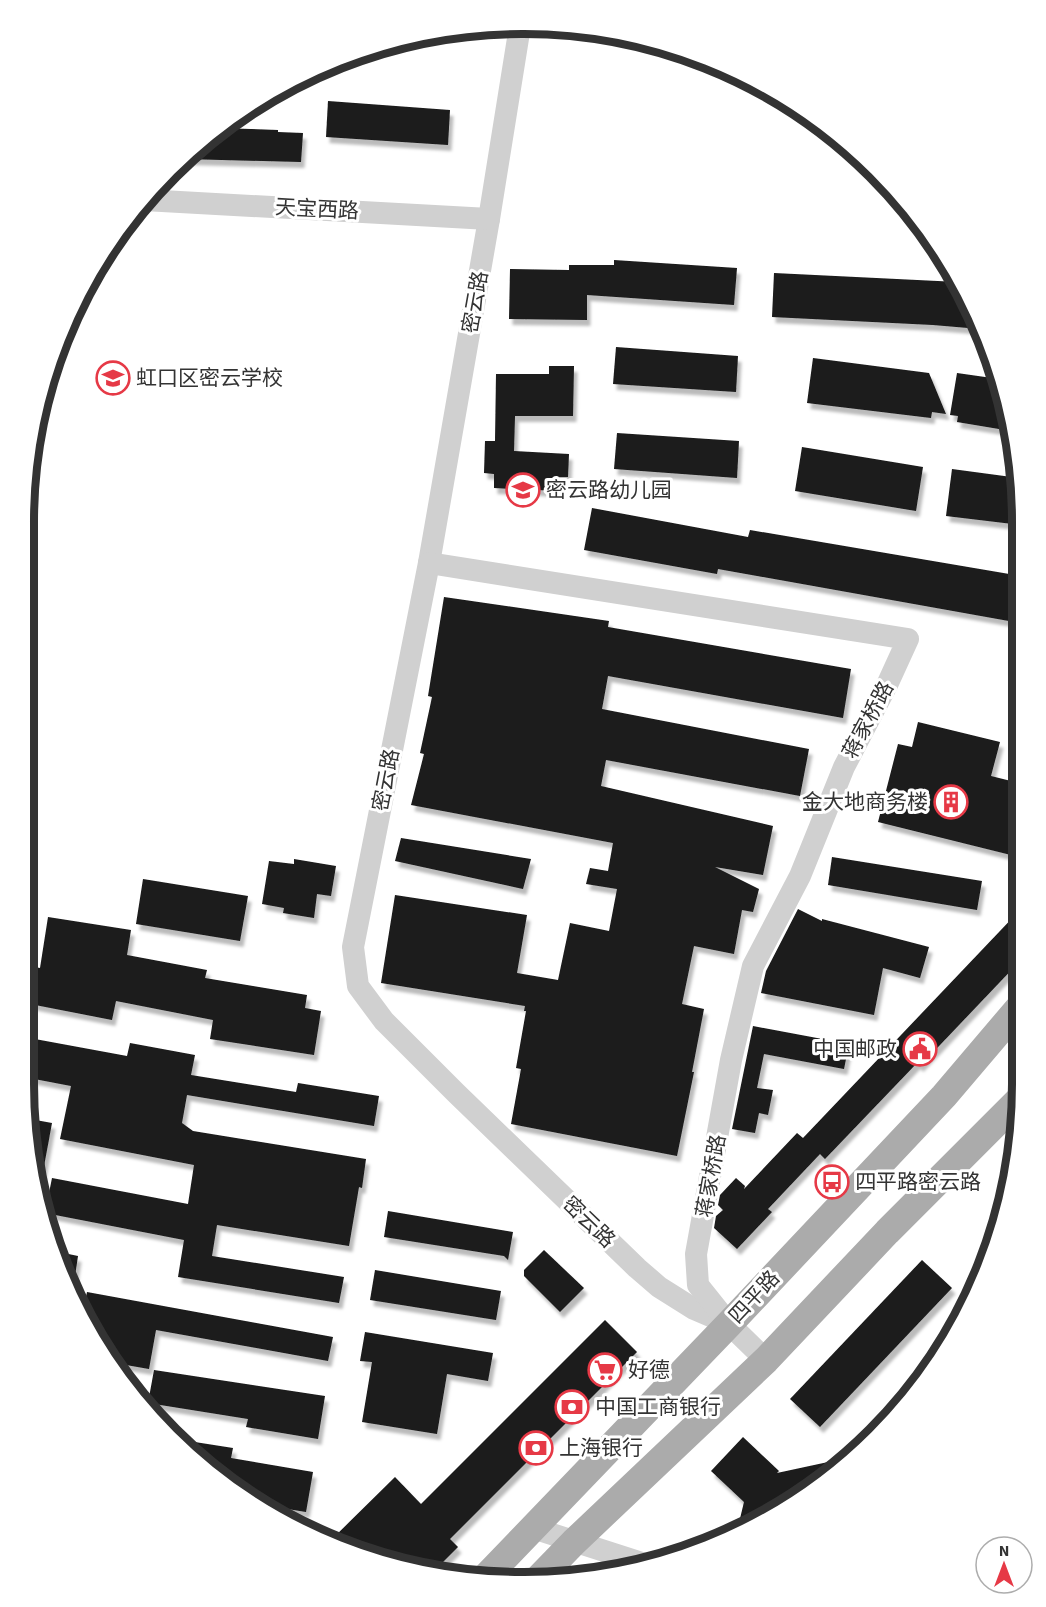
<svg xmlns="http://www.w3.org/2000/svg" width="1046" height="1607" font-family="'Source Sans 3','Noto Sans SC',sans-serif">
<defs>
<filter id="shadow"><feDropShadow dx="3.5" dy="6" stdDeviation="1.5" flood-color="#0004"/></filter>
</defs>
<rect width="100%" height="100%" fill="#fff"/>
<g fill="#1a1a1a" filter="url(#shadow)">
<path d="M 328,101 L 450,110 L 448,145 L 326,137 Z"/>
<path d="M 218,128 L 278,130 L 278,132 L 303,133 L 301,162 L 185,159 Z"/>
<path d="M 614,260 L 737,268 L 734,305 L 587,295 L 587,320 L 509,319 L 510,269 L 569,270 L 569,265 L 614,265 Z"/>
<path d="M 774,273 L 958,282 L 971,303 L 980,329 L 933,325 L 772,317 Z"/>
<path d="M 616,347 L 738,356 L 736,392 L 613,384 Z"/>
<path d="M 813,358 L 929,373 L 946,414 L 932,412 L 931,418 L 807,403 Z"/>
<path d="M 549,366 L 574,366 L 573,416 L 515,416 L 514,451 L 569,454 L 568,477 L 559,477 L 558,491 L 494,488 L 494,474 L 484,473 L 485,441 L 495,441 L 496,374 L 549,374 Z"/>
<path d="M 957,373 L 999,379 L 1005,394 L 1011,431 L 957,422 L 958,416 L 950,415 Z"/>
<path d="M 617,433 L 739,441 L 737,478 L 614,469 Z"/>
<path d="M 802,447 L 923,467 L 916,511 L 795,491 Z"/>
<path d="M 952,469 L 1019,478 L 1021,491 L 1021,525 L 946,516 Z"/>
<path d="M 592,508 L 748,537 L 750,530 L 1021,576 L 1020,623 L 718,569 L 717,574 L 584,550 Z"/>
<path d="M 444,597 L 609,621 L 608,627 L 851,669 L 843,718 L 608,676 L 602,709 L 809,749 L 800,796 L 606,760 L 601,786 L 773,826 L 763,875 L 715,867 L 759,889 L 753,912 L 742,910 L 734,954 L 694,946 L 682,1004 L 704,1009 L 692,1072 L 694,1072 L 677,1156 L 511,1124 L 521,1069 L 516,1068 L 526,1011 L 524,1011 L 525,1006 L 381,983 L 395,895 L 527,915 L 517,973 L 558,980 L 570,923 L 609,931 L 617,889 L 586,884 L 590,868 L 608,871 L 613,843 L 411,805 L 424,754 L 420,753 L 432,697 L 428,696 Z"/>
<path d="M 918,722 L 1000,742 L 991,776 L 1019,783 L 1019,857 L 878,822 L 898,744 L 912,747 Z"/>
<path d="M 401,838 L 531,859 L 523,889 L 395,861 Z"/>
<path d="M 832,857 L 982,881 L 977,910 L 828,885 Z"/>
<path d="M 294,859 L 336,866 L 331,896 L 317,894 L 314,918 L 283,913 L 284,908 L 262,904 L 269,861 L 294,864 Z"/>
<path d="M 143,879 L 248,896 L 240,941 L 136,924 Z"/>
<path d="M 798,909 L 822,921 L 822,919 L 929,947 L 920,978 L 883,968 L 874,1015 L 761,993 L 766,971 Z"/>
<path d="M 1019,911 L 1019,962 L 920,1066 L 917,1063 L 825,1159 L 820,1154 L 768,1209 L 772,1212 L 737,1249 L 714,1228 L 716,1216 L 723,1210 L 718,1205 L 720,1195 L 736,1178 L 745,1186 L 744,1189 L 797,1133 L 803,1138 Z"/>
<path d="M 48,917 L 131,930 L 127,955 L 207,970 L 205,978 L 307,995 L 305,1008 L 321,1011 L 314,1055 L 210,1039 L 213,1020 L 116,1001 L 112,1020 L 25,1003 L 25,965 L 40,968 Z"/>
<path d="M 753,1026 L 849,1044 L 844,1069 L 764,1054 L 757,1088 L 773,1090 L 768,1115 L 759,1113 L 755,1133 L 732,1129 Z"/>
<path d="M 24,1037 L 127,1056 L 130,1043 L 195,1055 L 191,1075 L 296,1092 L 298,1083 L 379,1096 L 374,1126 L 187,1095 L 182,1123 L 193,1131 L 366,1159 L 362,1188 L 359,1187 L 349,1246 L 217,1225 L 212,1256 L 344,1277 L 339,1303 L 178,1277 L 184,1240 L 45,1213 L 52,1178 L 188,1204 L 194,1165 L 60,1139 L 71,1086 L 24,1077 Z"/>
<path d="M 30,1119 L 52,1123 L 42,1177 L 39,1177 Z"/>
<path d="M 388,1211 L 513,1232 L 508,1260 L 504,1256 L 384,1237 Z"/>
<path d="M 544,1250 L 584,1288 L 560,1312 L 524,1276 L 524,1270 Z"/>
<path d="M 54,1251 L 78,1256 L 73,1289 L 60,1265 Z"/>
<path d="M 922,1260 L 952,1288 L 820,1427 L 790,1399 Z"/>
<path d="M 375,1270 L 501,1291 L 496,1320 L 370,1300 Z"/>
<path d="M 87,1292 L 333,1337 L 328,1361 L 156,1330 L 149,1369 L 109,1362 L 83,1311 Z"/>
<path d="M 605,1320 L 637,1352 L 450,1539 L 458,1547 L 436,1569 L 332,1545 L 328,1543 L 395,1477 L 421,1504 Z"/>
<path d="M 365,1332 L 493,1353 L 488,1381 L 447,1374 L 437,1434 L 362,1422 L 372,1362 L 360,1361 Z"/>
<path d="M 154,1370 L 325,1396 L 318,1439 L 246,1427 L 248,1419 L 148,1403 Z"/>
<path d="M 743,1437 L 779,1471 L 777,1473 L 842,1459 L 773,1516 L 737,1531 L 744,1502 L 711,1471 Z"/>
<path d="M 182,1440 L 233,1448 L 231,1458 L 313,1472 L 306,1512 L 263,1505 L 237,1490 L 238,1483 L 219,1480 Z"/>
</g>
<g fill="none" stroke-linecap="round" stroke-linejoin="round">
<g stroke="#d0d0d0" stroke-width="22">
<path d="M 520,26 L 489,219 L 429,563 L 353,947 L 358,986 L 384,1021 L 456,1093 L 637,1268 L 659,1287 L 694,1309 L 729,1324 L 766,1360"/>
<path d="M 144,200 L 489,219"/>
<path d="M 429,563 L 908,639 L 887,685 L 844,767 L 800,876 L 753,966 L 731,1060 L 696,1254 L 698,1285 L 726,1320"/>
<path d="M 533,1528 L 651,1566"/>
</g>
<g stroke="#ababab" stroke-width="28">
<path d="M 540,1577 L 574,1542 L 766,1360 L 887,1232 L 1018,1101"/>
<path d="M 483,1580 L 729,1324 L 944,1096 L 1018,1009"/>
</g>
</g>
<defs>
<g id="school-ring" transform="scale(1.725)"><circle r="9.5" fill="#fff" stroke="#e63946" stroke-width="1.5"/><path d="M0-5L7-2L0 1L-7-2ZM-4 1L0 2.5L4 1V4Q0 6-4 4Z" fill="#e63946"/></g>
<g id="building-ring" transform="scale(1.725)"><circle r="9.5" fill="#fff" stroke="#e63946" stroke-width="1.5"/><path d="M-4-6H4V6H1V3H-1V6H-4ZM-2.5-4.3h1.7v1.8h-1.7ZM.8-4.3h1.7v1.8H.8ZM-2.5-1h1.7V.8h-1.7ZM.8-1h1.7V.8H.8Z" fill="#e63946"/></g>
<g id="civic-ring" transform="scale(1.725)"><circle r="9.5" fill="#fff" stroke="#e63946" stroke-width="1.5"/><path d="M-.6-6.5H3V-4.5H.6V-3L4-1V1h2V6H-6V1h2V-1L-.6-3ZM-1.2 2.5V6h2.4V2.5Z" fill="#e63946"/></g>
<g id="bus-ring" transform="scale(1.725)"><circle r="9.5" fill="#fff" stroke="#e63946" stroke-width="1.5"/><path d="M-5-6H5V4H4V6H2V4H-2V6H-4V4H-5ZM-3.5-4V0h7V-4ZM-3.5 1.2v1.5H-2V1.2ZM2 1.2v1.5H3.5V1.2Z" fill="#e63946"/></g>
<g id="supermarket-ring" transform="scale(1.725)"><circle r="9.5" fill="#fff" stroke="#e63946" stroke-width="1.5"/><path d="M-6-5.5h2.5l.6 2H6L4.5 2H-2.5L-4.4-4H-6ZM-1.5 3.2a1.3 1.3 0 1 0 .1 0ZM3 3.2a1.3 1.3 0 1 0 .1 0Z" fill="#e63946"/></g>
<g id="bank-ring" transform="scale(1.725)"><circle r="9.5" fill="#fff" stroke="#e63946" stroke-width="1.5"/><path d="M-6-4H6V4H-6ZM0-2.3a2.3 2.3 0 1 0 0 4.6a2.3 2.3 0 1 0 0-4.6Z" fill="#e63946"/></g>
</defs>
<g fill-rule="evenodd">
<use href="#school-ring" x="113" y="378"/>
<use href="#school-ring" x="523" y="490"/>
<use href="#building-ring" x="951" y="802"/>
<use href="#civic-ring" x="920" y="1049"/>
<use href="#bus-ring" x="832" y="1182"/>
<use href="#supermarket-ring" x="605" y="1370"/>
<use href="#bank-ring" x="572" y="1407"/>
<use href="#bank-ring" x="536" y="1448"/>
</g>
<g text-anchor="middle" stroke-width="6" stroke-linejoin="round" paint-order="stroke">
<g font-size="21" fill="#333" stroke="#fff">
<text transform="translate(317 209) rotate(3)" y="7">天宝西路</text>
<text transform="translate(475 302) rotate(-80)" y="7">密云路</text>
<text transform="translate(868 720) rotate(-62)" y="7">蒋家桥路</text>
<text transform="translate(386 780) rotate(-79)" y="7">密云路</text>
<text transform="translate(711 1176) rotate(-80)" y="7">蒋家桥路</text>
<text transform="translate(589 1222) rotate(44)" y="7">密云路</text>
<text transform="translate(754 1297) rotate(-47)" y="7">四平路</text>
</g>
<g font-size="21" fill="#333" stroke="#fff" text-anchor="start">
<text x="136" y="385">虹口区密云学校</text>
<text x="546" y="497">密云路幼儿园</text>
<text x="928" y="809" text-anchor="end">金大地商务楼</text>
<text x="897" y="1056" text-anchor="end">中国邮政</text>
<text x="855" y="1189">四平路密云路</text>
<text x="628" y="1377">好德</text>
<text x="595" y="1414">中国工商银行</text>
<text x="559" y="1455">上海银行</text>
</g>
</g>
<path d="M0 0H1046V1607H0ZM522 34H524A488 488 0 0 1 1012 522V1084A488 488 0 0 1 524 1572H522A488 488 0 0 1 34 1084V522A488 488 0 0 1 522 34Z" fill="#fff" fill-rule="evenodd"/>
<path fill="none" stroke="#333" stroke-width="8" d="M522 34H524A488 488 0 0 1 1012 522V1084A488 488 0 0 1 524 1572H522A488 488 0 0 1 34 1084V522A488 488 0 0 1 522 34Z"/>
<g transform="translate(1004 1565)"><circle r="28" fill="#ffffff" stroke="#adadad" stroke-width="1.5"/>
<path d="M0-4.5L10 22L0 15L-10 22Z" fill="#e63946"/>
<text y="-9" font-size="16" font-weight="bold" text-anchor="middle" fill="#333333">N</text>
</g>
</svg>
